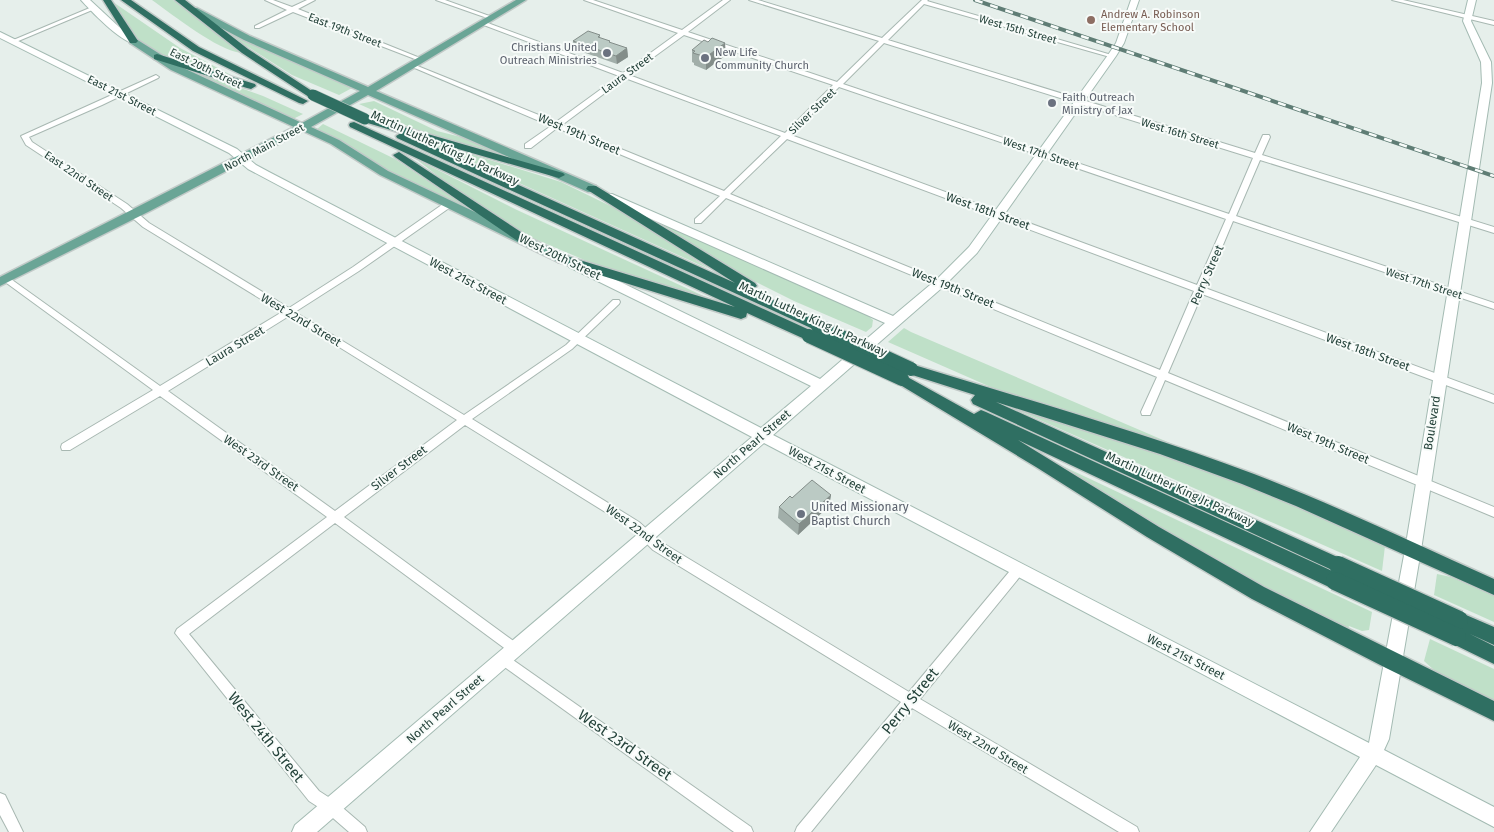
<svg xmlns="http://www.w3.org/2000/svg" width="1494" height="832" font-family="'Fira Sans',sans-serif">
<rect width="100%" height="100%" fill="#e6efeb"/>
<g fill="#bfe0c8">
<path d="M 152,0 L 173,0 L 241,53 C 217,50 173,15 152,0 Z"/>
<path d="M 113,2 L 180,48 L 231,75 L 228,76 C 200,66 154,58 133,35 C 125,26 119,13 113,2 Z"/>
<path d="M 215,26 L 352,88 L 339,95 L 292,75 L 237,40 L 232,39 Z"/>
<path d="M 182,67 L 263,96 L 303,114 L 293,119 L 180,68 Z"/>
<path d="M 374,101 L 437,131 L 465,138 L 525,163 L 412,128 L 359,104 Z"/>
<path d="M 323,124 L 395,159 L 489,222 L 383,169 L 316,130 Z"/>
<path d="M 422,139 L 561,182 L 631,216 L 709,269 Z"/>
<path d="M 416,159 L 517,210 L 710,299 L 601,267 L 523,234 L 457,191 Z"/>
<path d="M 647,217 L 866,314 L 873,320 L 872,327 L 866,332 L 794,301 L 732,270 L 646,218 Z"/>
<path d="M 904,328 L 911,332 L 1191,452 L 1018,399 L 888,342 Z"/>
<path d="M 1001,403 L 1189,463 L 1286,500 L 1385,546 L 1382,571 Z"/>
<path d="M 1035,453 L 1372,612 L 1369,630 L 1362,631 L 1349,626 L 1348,629 L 1230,571 Z"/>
<path d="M 1437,574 L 1451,577 L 1494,596 L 1494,622 L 1434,595 Z"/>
<path d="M 1430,639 L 1494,669 L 1494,706 L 1434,675 L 1435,671 L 1424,661 Z"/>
</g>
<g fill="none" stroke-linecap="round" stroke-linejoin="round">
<g stroke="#a8b8b2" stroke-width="2">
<g id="street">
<path d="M 265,0 L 273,0 L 292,7 L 307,0 L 315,0 L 298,9 L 425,60 L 420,61 L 293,12 L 259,28 L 255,28 L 255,26 L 287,10 Z"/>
<path d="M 436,0 L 445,0 L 495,18 L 490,19 Z"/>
<path d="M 584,0 L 593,0 L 682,30 L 723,0 L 730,0 L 688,32 L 837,82 L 879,41 L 749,0 L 758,0 L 882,38 L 922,0 L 928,0 L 927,1 L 1115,56 L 1110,57 L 924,4 L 888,40 L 1255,153 L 1263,135 L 1269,135 L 1270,137 L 1262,155 L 1494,227 L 1494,233 L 1260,160 L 1236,216 L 1494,303 L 1494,309 L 1233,221 L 1205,288 L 1494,395 L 1494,403 L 1202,294 L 1168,373 L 1494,507 L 1494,517 L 1165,380 L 1150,415 L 1142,415 L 1141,412 L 1157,377 L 726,198 L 701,223 L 695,223 L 695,219 L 720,196 L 557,128 L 531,148 L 525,148 L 525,144 L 551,126 L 410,66 L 415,65 L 556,122 L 619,76 L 481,24 L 481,22 L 485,22 L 623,73 L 678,33 ZM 684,35 L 833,85 L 785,133 L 629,75 ZM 884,43 L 1253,158 L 1229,214 L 843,84 ZM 625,78 L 781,136 L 724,191 L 562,125 ZM 839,87 L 1226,219 L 1197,285 L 791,135 ZM 787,139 L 1194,291 L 1160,370 L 730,194 Z"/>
<path d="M 1392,0 L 1403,0 L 1494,21 L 1494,25 Z"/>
<path d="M 92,7 L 97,8 L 16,42 L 11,41 Z"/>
<path d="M 156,75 L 159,77 L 158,78 L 102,105 L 29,137 L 32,142 L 127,204 L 149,223 L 289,308 L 353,267 L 446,202 L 452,202 L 452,206 L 359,271 L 295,312 L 464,415 L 566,345 L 613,300 L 619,300 L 620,302 L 619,304 L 572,349 L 472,419 L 639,522 L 661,542 L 909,692 L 1014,566 L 1018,565 L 1022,566 L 1024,570 L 1022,574 L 920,699 L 1137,827 L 1139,832 L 1119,832 L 912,708 L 811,832 L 795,832 L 797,827 L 901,702 L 653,550 L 631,528 L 465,425 L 344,517 L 519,645 L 521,649 L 519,653 L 515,655 L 511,653 L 335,523 L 189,634 L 319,791 L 336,802 L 365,827 L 367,832 L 349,832 L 326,812 L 309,801 L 175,633 L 177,629 L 327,517 L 160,396 L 70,450 L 62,450 L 61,447 L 62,444 L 153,390 L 1,279 L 5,276 L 8,277 L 160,386 L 282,312 L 143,227 L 121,208 L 26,145 L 21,136 ZM 289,316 L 457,420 L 335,511 L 168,391 Z"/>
<path d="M 503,653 L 751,827 L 753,832 L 734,832 L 499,663 L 497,659 L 499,655 Z"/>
<path d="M 0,793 L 5,795 L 23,832 L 9,832 L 0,815 Z"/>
</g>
</g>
<g stroke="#a4bbb3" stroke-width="2">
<g id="secondary">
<path d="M 81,0 L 90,0 L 119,27 L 136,39 L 136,43 C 123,45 90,10 81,0 Z"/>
<path d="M 1131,0 L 1139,0 L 1124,43 L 1116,56 L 977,253 L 944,286 L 773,435 L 1369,743 L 1405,550 L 1482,83 L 1481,62 L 1463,21 L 1468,0 L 1476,0 L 1471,21 L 1491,62 L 1492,83 L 1421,550 L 1389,739 L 1384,750 L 1494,807 L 1494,827 L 1376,765 L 1331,832 L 1310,832 L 1360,757 L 764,443 L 317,832 L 292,832 L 295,825 L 752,437 L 248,169 L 229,153 L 0,38 L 0,32 L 237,149 L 256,165 L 269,172 L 761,428 L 811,386 L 569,267 L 567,264 L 569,261 L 577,261 L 820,379 L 885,323 L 604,198 L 603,196 L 604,194 L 612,194 L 893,316 L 936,280 L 969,247 L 1108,55 L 1116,43 Z"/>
</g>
</g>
<g stroke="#c2cac8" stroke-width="3">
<path id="primary" d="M 516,0 L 526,0 L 376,91 L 596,186 L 598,189 L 596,192 L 588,192 L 368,95 L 311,127 L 339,140 L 388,171 L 568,256 L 569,259 L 568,262 L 558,262 L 380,175 L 331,144 L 303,131 L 150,211 L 0,286 L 0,277 L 294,127 L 171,70 L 130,43 L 130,39 L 136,39 L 179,66 L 302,123 L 360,91 L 244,40 L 191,12 L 191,8 L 197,8 L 250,36 L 368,87 Z"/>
</g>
<g stroke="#c2cac8" stroke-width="3">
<g id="highway">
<path d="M 103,0 L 111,0 L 138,41 L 136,43 L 130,43 Z"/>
<path d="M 121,0 L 131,0 L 199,47 L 308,101 L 303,104 L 299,103 L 193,51 Z"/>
<path d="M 175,0 L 185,0 L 248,49 L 318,95 L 317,97 L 309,97 L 242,53 Z"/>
<path d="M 157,54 L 255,84 L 256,86 L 251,89 L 247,88 L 154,59 L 154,55 Z"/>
<path d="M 365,116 L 563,173 L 565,175 L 559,178 L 406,134 L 735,283 L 586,189 L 588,186 L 596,186 L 755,283 L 757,286 L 751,290 L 823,323 L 825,326 L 823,329 L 813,329 L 397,138 L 396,136 L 401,133 L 361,121 L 360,119 Z"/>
<path d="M 354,122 L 814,332 L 816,336 L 814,340 L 809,341 L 747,313 L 746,317 L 741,319 L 558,262 L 557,259 L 558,256 L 563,255 L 735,307 L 350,127 L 349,125 L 350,123 Z"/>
<path d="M 399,152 L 530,238 L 532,241 L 530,244 L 522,244 L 395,157 L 393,155 Z"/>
<path d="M 911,364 C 1025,399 1142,432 1254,474 C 1335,505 1414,543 1494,579 L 1494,595 L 1296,506 L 1242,484 L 1160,454 L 996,402 L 1344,560 L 1347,565 L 1344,570 L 1338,573 L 1332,570 L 973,404 L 971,400 L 975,395 L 906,373 L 904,369 L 906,365 Z"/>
<path d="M 902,374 L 974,414 L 981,410 L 986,412 L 1341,575 L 1344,581 L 1341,587 L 1335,589 L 1329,587 L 1018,440 L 1159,527 L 1264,587 L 1494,701 L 1494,721 L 1386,668 L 1252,599 L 1147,537 L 1036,467 L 897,383 L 895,379 L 897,375 Z"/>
<path d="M 1459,612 L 1494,627 L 1494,645 L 1470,634 L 1494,646 L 1494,664 L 1451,643 L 1448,637 L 1451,631 L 1457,628 L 1462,630 L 1453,626 L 1450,620 L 1453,614 Z"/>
</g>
</g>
<use href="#street" fill="#fff" fill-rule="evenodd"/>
<use href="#secondary" fill="#fff" fill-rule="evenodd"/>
<use href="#primary" fill="#6aa596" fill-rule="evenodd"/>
<use href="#highway" fill="#2f6f62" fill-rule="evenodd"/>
<g stroke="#5f7d75" stroke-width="4">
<path id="rail" d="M 975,0 L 1494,176"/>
</g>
<use href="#rail" stroke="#f7fbf9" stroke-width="2.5" stroke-dasharray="8" stroke-linecap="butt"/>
<g stroke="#c2cac8" stroke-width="12" stroke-linecap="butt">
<path id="highway-bridge-far2" d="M 313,95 L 365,119"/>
</g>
<g stroke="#c2cac8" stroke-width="16" stroke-linecap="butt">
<g id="highway-bridge-far1">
<path d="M 818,326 L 911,369"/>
<path d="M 809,336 L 902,379"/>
</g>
</g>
<g stroke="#c2cac8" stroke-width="21" stroke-linecap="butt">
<g id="highway-bridge">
<path d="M 1338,565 L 1459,620"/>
<path d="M 1335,581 L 1457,637"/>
</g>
</g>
<use href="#highway-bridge-far2" stroke="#2f6f62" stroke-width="11"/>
<use href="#highway-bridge-far1" stroke="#2f6f62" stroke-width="14"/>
<use href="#highway-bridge" stroke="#2f6f62" stroke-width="18"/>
</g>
<g fill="#a1aea9">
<path d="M 600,35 L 600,38 L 610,41 L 610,43 L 627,48 L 628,57 L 617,64 L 574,49 L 573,41 Z"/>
<path d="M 692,50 L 726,55 L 706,70 L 694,65 L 694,63 L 692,62 Z"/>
<path d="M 831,495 L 829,506 L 798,535 L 778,518 L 779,507 L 792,498 Z"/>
</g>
<g fill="#838d89">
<path d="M 725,43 L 726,55 L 706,70 L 706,57 Z"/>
<path d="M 627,48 L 628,57 L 617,64 L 616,56 Z"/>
<path d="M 831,495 L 829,506 L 798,535 L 799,524 Z"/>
</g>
<g fill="#bbcac4" stroke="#838d89">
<path d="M 588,31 L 600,35 L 598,37 L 610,41 L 609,42 L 627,48 L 616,56 L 573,41 Z"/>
<path d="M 712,38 L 725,43 L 706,57 L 693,53 L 695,51 L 692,50 L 704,40 L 708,42 Z"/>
<path d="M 812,480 L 831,495 L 799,524 L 779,507 L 790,496 L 792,498 Z"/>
</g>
<circle fill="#8d6e63" stroke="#f7fbf9" stroke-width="2" cx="1091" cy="20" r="5"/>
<g fill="#6b7280" stroke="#f7fbf9" stroke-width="2">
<circle cx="607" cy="53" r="5"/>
<circle cx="705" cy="58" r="5"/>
<circle cx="1052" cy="103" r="5"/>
<circle cx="801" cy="514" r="5"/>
</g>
<g text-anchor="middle" stroke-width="4" stroke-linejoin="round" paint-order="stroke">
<g font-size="11" fill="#785e54" stroke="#f7fbf9" text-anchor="start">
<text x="1101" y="18">Andrew A. Robinson<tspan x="1101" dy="13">Elementary School</tspan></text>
</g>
<g font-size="11" fill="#24423a" stroke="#f7fbf9">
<text transform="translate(1018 29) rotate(16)" y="4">West 15th Street</text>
<text transform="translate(345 30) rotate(21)" y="4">East 19th Street</text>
<text transform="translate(206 68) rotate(26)" y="4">East 20th Street</text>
<text transform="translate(627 73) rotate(-36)" y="4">Laura Street</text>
<text transform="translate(122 95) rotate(27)" y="4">East 21st Street</text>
<text transform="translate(812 111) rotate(-44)" y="4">Silver Street</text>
<text transform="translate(1180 133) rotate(17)" y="4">West 16th Street</text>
<text transform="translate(264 147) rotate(-28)" y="4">North Main Street</text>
<text transform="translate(1041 153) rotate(19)" y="4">West 17th Street</text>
<text transform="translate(79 176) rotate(34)" y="4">East 22nd Street</text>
<text transform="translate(1424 283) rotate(18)" y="4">West 17th Street</text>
</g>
<g font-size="11" fill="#5b616d" stroke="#f7fbf9" text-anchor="start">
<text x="597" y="51" text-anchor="end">Christians United<tspan x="597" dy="13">Outreach Ministries</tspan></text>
<text x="715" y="56">New Life<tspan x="715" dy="13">Community Church</tspan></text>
<text x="1062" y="101">Faith Outreach<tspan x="1062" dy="13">Ministry of Jax</tspan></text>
</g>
<g font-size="12" fill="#24423a" stroke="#f7fbf9">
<text transform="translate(579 134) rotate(23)" y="4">West 19th Street</text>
<text transform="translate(445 148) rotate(25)" y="4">Martin Luther King Jr. Parkway</text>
<text transform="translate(988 211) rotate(20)" y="4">West 18th Street</text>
<text transform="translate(560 257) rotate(26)" y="4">West 20th Street</text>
<text transform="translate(1207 275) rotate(-66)" y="4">Perry Street</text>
<text transform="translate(468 281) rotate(28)" y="4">West 21st Street</text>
<text transform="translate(953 288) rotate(22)" y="4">West 19th Street</text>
<text transform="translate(813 319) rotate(25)" y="4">Martin Luther King Jr. Parkway</text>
<text transform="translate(301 320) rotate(31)" y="4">West 22nd Street</text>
<text transform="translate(235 346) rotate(-31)" y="4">Laura Street</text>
<text transform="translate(1368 352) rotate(20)" y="4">West 18th Street</text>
<text transform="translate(1432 423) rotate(-81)" y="4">Boulevard</text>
<text transform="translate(1328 443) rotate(23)" y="4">West 19th Street</text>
<text transform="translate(752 444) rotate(-41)" y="4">North Pearl Street</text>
<text transform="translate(261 463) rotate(35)" y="4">West 23rd Street</text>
<text transform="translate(399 468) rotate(-37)" y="4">Silver Street</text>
<text transform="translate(827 470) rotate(28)" y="4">West 21st Street</text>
<text transform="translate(1180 489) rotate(25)" y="4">Martin Luther King Jr. Parkway</text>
<text transform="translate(644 534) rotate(36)" y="4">West 22nd Street</text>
<text transform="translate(1186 657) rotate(27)" y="4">West 21st Street</text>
<text transform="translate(445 709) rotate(-41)" y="4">North Pearl Street</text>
<text transform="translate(988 747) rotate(31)" y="4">West 22nd Street</text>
</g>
<g font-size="12" fill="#5b616d" stroke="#f7fbf9" text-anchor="start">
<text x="811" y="511">United Missionary<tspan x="811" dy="14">Baptist Church</tspan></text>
</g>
<g font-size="15" fill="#24423a" stroke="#f7fbf9">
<text transform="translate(910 701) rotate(-51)" y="5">Perry Street</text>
<text transform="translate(266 737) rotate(51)" y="5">West 24th Street</text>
<text transform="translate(625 745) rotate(35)" y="5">West 23rd Street</text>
</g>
</g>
</svg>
